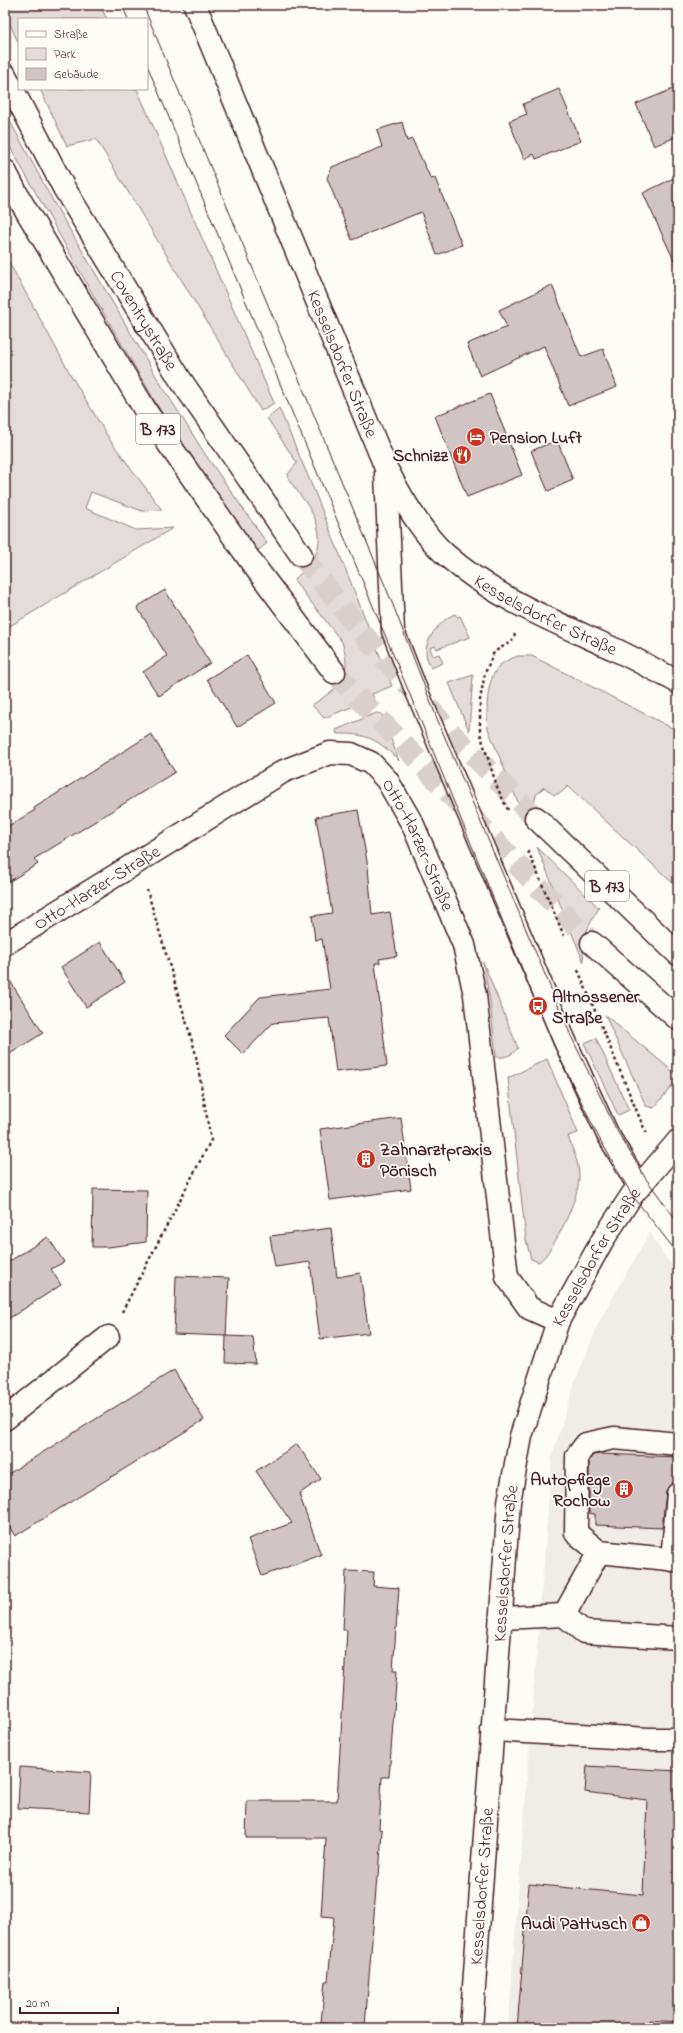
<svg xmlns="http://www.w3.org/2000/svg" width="683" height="2033" font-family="'Indie Flower',sans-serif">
<rect width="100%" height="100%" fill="#fdfcf7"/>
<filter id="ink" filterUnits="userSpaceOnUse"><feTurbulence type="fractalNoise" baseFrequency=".025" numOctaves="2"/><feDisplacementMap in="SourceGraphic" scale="8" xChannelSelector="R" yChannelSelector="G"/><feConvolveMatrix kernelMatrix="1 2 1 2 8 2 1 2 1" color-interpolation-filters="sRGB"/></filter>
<g filter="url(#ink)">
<path fill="#f0ece8" d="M 650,1232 L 665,1257 L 678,1271 L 678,2028 L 508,2028 L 552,1456 L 575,1382 L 600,1320 Z"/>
<g fill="#e3dcda" stroke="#967e82">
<path d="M 5,5 L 100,5 L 107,19 L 19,19 L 19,44 L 5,14 Z"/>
<path d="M 40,89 L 137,89 L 274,403 L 261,411 L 96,139 L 67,146 Z"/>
<path d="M 5,112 L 54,203 L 159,381 L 205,454 L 267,543 L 255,553 L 177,439 L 100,307 L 5,138 Z"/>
<path d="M 5,255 L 72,377 L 110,440 L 162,510 L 142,511 L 91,492 L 85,508 L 136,530 L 173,528 L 5,629 Z"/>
<path d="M 279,408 L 316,495 L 392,686 L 372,694 L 374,698 L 324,718 L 312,705 C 340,687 353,676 342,642 L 294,580 C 302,572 313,562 317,551 C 326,523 304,501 289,480 L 288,474 L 297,463 L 267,418 Z"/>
<path d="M 455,614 L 457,617 L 460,616 L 470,637 L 437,649 L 435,646 L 430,648 L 433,656 L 439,654 L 443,663 L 431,668 C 429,663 426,658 426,653 C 425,638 442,619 455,614 Z"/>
<path d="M 518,656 L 532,656 L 678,731 L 678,888 L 568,786 L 562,792 L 554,795 L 544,787 L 536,795 L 529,829 L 488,729 C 486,712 486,680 499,666 C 504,661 512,658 518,656 Z"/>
<path d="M 473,675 L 469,731 L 449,683 Z"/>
<path d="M 376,713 L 382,714 L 399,761 C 379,740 367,733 337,734 L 336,730 Z"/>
<path d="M 537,847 L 599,908 C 587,928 581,939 584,963 Z"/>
<path d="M 483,962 L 518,1048 C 512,1055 506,1058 496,1057 L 490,1001 Z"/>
<path d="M 605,1015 L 676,1074 L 676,1081 L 654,1108 L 646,1106 Z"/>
<path d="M 596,1038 L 629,1110 L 618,1115 L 584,1043 Z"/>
<path d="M 547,1059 L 578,1133 L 568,1136 C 572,1149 580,1164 579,1178 C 579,1197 554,1251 539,1262 L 531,1259 L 526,1240 L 508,1078 Z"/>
</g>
<g fill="#d0c5c4" stroke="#4a1f2b">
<path d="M 678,87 L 678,136 L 654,146 L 636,104 Z"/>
<path d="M 559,89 L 581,141 L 536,159 L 534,154 L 524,159 L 509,121 L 527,114 L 523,104 Z"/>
<path d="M 402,122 L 407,141 L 412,139 L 431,179 L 435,178 L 462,245 L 437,255 L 421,212 L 352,240 L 327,178 L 332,167 L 382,147 L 377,130 Z"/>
<path d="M 678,176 L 678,269 L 643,193 Z"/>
<path d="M 552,285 L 581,357 L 603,349 L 617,387 L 568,406 L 544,346 L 480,376 L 467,344 L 507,327 L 499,310 Z"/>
<path d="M 490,394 L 522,475 L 467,497 L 435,416 Z"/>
<path d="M 557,440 L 573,480 L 548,491 L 531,451 Z"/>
<path d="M 165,590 L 210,663 L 159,696 L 143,672 L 167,656 L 137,607 Z"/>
<path d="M 247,655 L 276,703 L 237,727 L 207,679 Z"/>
<path d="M 151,734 L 175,772 L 34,859 L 38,864 L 5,884 L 5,828 L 35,810 L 34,808 Z"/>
<path d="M 358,810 L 368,867 L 372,915 L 390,912 L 397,956 L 379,959 L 380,963 L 375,963 L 387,1066 L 336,1072 L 329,1018 L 273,1023 L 243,1054 L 224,1035 L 260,997 L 330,989 L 322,939 L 315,940 L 312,916 L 332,913 L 316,817 Z"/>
<path d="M 100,942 L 125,982 L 86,1007 L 61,967 Z"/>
<path d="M 5,973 L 43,1033 L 5,1057 Z"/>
<path d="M 401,1118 L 411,1189 L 330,1200 L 320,1129 Z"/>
<path d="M 93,1189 L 147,1190 L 146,1242 L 108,1247 L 92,1247 Z"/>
<path d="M 331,1228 L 337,1277 L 360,1273 L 369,1333 L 320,1339 L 310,1262 L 275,1267 L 270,1236 Z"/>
<path d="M 48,1237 L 64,1262 L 51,1269 L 61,1285 L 5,1321 L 5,1264 Z"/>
<path d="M 176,1276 L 229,1278 L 226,1336 L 174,1334 Z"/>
<path d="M 226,1336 L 253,1337 L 256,1364 L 225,1363 Z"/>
<path d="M 174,1370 L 204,1420 L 15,1536 L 5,1520 L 5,1476 Z"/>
<path d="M 297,1444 L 321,1479 L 299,1494 L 321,1555 L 262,1576 L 248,1539 L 292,1523 L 256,1471 Z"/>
<path d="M 600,1454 L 678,1457 L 678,1482 L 668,1487 L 666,1492 L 662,1528 L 595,1525 L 595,1514 L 589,1513 L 589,1460 L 593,1455 Z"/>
<path d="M 346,1571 L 374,1572 L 373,1586 L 399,1588 L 393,1670 L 397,1670 L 389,1777 L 382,1777 L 379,1829 L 382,1830 L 379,1877 L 377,1877 L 365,2027 L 321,2023 L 325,1981 L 328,1981 L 334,1917 L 321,1916 L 326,1838 L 246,1838 L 247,1801 L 337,1801 L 347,1630 L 343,1630 Z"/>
<path d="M 587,1766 L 678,1771 L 678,2022 L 649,2020 L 649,2028 L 517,2028 L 529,1884 L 643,1895 L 647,1800 L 585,1792 Z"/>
<path d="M 20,1767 L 91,1772 L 89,1812 L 18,1808 Z"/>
</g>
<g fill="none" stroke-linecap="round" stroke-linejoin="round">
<g stroke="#d9d0ce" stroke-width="22" stroke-dasharray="22 11" stroke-linecap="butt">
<path d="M 301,555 L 363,634 L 452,734 L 536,818"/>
<path d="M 334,672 L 592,943"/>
</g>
<g stroke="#4a1f2b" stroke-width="25">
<g id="minor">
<path id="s1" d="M 195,5 L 386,468 C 400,495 423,535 446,555 C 496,599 556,622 616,650 C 637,660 657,671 678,682"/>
<path d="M 386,473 L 393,631 L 415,687 L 564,1039 L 607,1133 L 639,1187"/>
<path id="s2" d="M 5,944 L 284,771 L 330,753 L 351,754 L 371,763 L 387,780 L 413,825 L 464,945 L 475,995 L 507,1277 L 529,1308 L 558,1321"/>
<path d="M 5,1419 L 108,1337"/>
<path d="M 678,1444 L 614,1438 L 586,1444 L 577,1456 L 576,1533 L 599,1552 L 678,1560"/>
<path d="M 672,1560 L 678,1494"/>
<path d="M 564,1615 L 599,1552"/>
<path d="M 502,1618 L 564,1615 L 584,1632 L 678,1638"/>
<path d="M 492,1730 L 649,1739 L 678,1739"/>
</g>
</g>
<g stroke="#4a1f2b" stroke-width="25">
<g id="major">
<path id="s3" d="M 471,2028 L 509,1502 L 521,1436 L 558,1321 L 602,1241 L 632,1195 L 678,1141"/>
</g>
</g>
<g stroke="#4a1f2b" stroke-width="25">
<g id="highway">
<path id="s4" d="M 5,75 L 64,188 L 180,379 L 301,555"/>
<path d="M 5,171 L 20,200 L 147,413 L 252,563 L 334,672"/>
<path d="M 536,818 L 678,954"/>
<path d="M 592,943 L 678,1019"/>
</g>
</g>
<g stroke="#4a1f2b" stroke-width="2.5" stroke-dasharray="3 3" stroke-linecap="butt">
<path d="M 508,810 L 497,787 L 480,733 L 480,700 L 485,673 L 494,652 L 512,641 L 515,634"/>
<path d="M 528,851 L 564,936"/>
<path d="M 578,970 L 643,1126 L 647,1133"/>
<path d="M 122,1312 L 211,1140 L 195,1051 L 147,890"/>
</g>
<use href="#minor" stroke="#fdfcf7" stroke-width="22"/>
<use href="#major" stroke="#fdfcf7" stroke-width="22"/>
<use href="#highway" stroke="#fdfcf7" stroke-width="22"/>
<g stroke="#4a1f2b" stroke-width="1">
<path d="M 122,5 L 128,19"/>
<path d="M 143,5 L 391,600 L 438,721 L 571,1036 L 616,1129 L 646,1179 L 678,1222"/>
<path d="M 147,65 L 408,690 L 553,1044 L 599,1138 L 632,1195 L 678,1254"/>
</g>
</g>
</g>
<defs>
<g id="hotel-disc" transform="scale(1)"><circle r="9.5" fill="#c8321e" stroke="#fdfcf7"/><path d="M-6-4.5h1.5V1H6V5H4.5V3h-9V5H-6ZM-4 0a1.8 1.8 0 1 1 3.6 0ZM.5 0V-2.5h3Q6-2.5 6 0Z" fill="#fff"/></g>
<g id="restaurant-disc" transform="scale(1)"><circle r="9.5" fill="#c8321e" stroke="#fdfcf7"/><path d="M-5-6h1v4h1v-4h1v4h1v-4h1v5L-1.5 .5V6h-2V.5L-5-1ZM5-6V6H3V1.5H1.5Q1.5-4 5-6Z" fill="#fff"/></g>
<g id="bus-disc" transform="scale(1)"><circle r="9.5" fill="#c8321e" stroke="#fdfcf7"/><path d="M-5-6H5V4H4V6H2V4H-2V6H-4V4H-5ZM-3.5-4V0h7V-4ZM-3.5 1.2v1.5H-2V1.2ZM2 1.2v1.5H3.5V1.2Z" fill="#fff"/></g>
<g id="building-disc" transform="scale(1)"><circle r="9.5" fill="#c8321e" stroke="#fdfcf7"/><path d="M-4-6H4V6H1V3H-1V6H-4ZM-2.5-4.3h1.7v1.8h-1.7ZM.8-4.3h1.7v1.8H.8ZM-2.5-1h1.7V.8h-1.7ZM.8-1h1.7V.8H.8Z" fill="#fff"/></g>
<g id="shop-disc" transform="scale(1)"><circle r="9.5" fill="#c8321e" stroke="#fdfcf7"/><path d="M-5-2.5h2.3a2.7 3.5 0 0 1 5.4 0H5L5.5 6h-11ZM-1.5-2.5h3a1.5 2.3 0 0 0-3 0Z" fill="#fff"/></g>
</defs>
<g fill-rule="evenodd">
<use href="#hotel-disc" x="476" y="437"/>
<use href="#restaurant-disc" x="462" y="455"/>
<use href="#bus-disc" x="538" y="1006"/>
<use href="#building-disc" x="366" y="1159"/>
<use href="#building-disc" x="624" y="1489"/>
<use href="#shop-disc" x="641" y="1923"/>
</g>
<g text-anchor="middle" stroke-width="3.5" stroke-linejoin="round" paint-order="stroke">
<g fill="#fdfcf7" stroke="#806168" stroke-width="1">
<rect x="136" y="414" width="44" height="30" rx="3"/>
<rect x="585" y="871" width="44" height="30" rx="3"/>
</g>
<g font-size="17" font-weight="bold" fill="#4a1f2b">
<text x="158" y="435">B 173</text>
<text x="607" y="892">B 173</text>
</g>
<g font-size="18" fill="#4a1f2b" stroke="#fdfcf7">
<text dy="6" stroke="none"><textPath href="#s4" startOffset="282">Coventrystraße</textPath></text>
<text dy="6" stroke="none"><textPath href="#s1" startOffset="388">Kesselsdorfer Straße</textPath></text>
<text dy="6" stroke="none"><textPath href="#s1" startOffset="724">Kesselsdorfer Straße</textPath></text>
<text dy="6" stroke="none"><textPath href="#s2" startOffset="516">Otto-Harzer-Straße</textPath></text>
<text dy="6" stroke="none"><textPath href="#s2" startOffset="108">Otto-Harzer-Straße</textPath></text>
<text dy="6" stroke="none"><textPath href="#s3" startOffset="790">Kesselsdorfer Straße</textPath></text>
<text dy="6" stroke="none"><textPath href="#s3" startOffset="466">Kesselsdorfer Straße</textPath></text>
<text dy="6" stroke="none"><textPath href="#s3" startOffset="142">Kesselsdorfer Straße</textPath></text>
</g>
<g font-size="18" font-weight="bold" fill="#4a1f2b" stroke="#fdfcf7" text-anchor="start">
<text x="490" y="443">Pension Luft</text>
<text x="448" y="461" text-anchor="end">Schnizz</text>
<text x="552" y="1002">Altnossener<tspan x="552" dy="21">Straße</tspan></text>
<text x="380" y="1155">Zahnarztpraxis<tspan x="380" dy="21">Pönisch</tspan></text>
<text x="610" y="1485" text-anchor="end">Autopflege<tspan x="610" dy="21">Rochow</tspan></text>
<text x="627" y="1929" text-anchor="end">Audi Pattusch</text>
</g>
</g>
<rect width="683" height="2033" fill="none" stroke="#fdfcf7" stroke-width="20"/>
<rect x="10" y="10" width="663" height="2013" fill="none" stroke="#4a1f2b" stroke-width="1.5" filter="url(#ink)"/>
<rect x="18" y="18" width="130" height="72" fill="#fdfcf7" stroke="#b5a4a5"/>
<rect x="26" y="31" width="20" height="6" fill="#fdfcf7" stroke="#b5a4a5"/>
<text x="54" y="38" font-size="12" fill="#4a1f2b">Straße</text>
<rect x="26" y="48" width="20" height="12" fill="#e3dcda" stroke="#b5a4a5"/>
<text x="54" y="58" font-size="12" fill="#4a1f2b">Park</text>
<rect x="26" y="68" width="20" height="12" fill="#d0c5c4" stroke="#b5a4a5"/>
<text x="54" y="78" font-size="12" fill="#4a1f2b">Gebäude</text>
<path d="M20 2007v6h98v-6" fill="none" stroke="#4a1f2b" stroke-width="2"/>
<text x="26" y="2007" font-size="12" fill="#4a1f2b" stroke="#fdfcf7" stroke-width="3" paint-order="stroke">20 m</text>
</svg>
